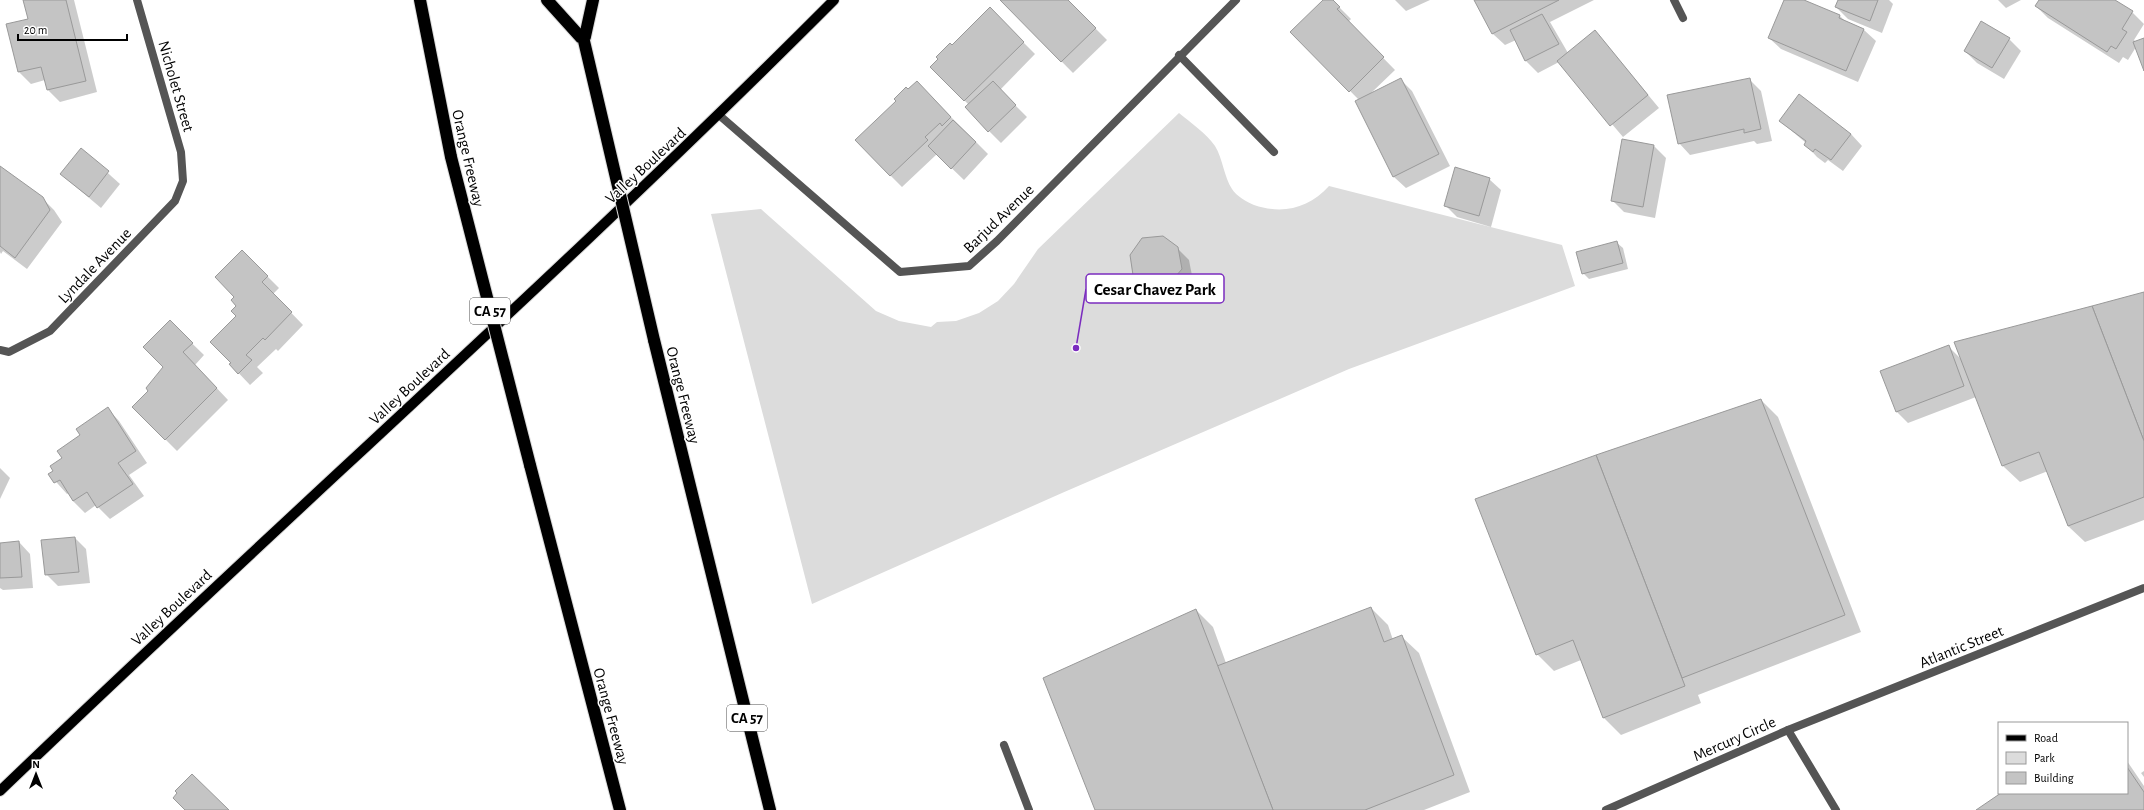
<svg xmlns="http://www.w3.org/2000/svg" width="2144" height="810" font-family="'Alegreya Sans',sans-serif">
<rect width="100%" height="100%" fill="#fff"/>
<path fill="#dcdcdc" d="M 1179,113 C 1191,123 1206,133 1215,146 C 1223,159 1224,177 1232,189 C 1236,196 1247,202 1254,205 C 1283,215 1309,208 1329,186 L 1562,245 L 1575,286 L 1349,369 L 1062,493 L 812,604 L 711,214 L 761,209 L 876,311 L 899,321 L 931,327 L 937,322 L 956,321 L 979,313 L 998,301 L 1014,284 L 1038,249 Z"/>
<g fill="#0003">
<path d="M 24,0 L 74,0 L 97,92 L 60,102 L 48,90 L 45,80 L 31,84 L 19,72 L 29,20 Z"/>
<path d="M 1001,0 L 1067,0 L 1107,40 L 1073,73 Z"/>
<path d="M 1324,0 L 1332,0 L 1351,19 L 1348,22 L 1395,70 L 1370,94 L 1401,80 L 1412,91 L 1450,166 L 1406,188 L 1394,177 L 1356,102 L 1359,100 L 1292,32 Z"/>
<path d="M 1395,0 L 1430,0 L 1406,11 Z"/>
<path d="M 1475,0 L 1594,0 L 1550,22 L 1568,53 L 1595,31 L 1659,108 L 1623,137 L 1559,62 L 1538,73 L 1526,61 L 1516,40 L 1505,45 L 1493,34 Z"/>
<path d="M 1785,0 L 1801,0 L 1840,16 L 1845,21 L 1864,30 L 1876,41 L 1858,82 L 1781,49 L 1769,38 Z"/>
<path d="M 1839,0 L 1889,0 L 1893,4 L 1882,33 L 1848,19 L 1836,7 Z"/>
<path d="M 1998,0 L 2021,0 L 2006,8 Z"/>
<path d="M 2040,0 L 2114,0 L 2132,12 L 2144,24 L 2134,40 L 2136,42 L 2144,39 L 2144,68 L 2136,47 L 2128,60 L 2123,57 L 2119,63 L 2048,18 L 2036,6 Z"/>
<path d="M 990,9 L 1035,54 L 1000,90 L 1027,117 L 1001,143 L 989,131 L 969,105 L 931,67 Z"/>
<path d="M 2009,39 L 2021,51 L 2004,79 L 1977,63 L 1965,51 Z"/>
<path d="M 1749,79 L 1761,91 L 1772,141 L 1757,144 L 1754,141 L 1690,155 L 1679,143 Z"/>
<path d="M 908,91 L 929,95 L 988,154 L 964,180 L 937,154 L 902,187 L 890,175 L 898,101 Z"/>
<path d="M 1780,121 L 1851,134 L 1862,146 L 1843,171 L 1828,160 L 1825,163 L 1817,157 L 1806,145 L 1806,143 Z"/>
<path d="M 1623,140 L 1654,146 L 1666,158 L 1655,218 L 1624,212 L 1612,200 Z"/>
<path d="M 81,149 L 120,184 L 101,208 L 61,174 Z"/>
<path d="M 0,167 L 42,198 L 54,210 L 62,222 L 27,269 L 3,251 L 1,254 L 0,252 Z"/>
<path d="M 1489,179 L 1501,190 L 1491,227 L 1457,217 L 1445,205 Z"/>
<path d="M 1617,243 L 1623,248 L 1628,269 L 1589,279 L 1583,273 Z"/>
<path d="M 1177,248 L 1189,260 L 1193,281 L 1181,296 L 1162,299 L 1134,275 Z"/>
<path d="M 242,251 L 279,288 L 273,294 L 303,325 L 278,351 L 276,349 L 257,367 L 263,373 L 250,385 L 231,365 L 237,316 L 236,297 Z"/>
<path d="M 2144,293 L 2144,520 L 2085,542 L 2068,526 L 2048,471 L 2020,482 L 2003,466 L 1976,397 L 1908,423 L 1896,411 L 1948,346 L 1962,360 Z"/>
<path d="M 170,322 L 204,355 L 195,365 L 228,400 L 177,451 L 133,407 L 150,391 L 165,367 Z"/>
<path d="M 1761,400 L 1778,417 L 1861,632 L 1698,695 L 1701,703 L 1621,735 L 1604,718 L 1581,660 L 1554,671 L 1537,654 L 1596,456 Z"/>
<path d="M 108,409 L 119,421 L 147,463 L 129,475 L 144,496 L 110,519 L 96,505 L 85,513 L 73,501 L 69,493 L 67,494 L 49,474 L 55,471 L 81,436 Z"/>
<path d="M 0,468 L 10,478 L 0,499 Z"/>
<path d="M 75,538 L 86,549 L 90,583 L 58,586 L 46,574 Z"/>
<path d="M 19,542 L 30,554 L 33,588 L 3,590 L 0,588 L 0,544 Z"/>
<path d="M 1371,608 L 1388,625 L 1393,640 L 1402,637 L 1419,653 L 1470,792 L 1424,810 L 1096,810 L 1196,610 L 1213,627 L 1226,663 Z"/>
<path d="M 2127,761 L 2144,786 L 2144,810 L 1977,810 L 2002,793 L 2127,793 Z"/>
<path d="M 2144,771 L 2144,777 L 2141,773 Z"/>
</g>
<g fill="#c4c4c4" stroke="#999">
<path d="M 23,0 L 66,0 L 86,81 L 47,90 L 41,67 L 18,72 L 6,24 L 28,19 Z"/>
<path d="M 1000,0 L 1068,0 L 1096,28 L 1061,62 Z"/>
<path d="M 1323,0 L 1333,0 L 1340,7 L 1337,9 L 1384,57 L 1349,92 L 1290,32 Z"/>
<path d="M 1474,0 L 1559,0 L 1492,34 Z"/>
<path d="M 1784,0 L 1804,0 L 1840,15 L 1839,18 L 1864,29 L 1846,71 L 1768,38 Z"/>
<path d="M 1838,0 L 1878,0 L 1870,21 L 1835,7 Z"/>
<path d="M 2039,0 L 2115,0 L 2133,11 L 2122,29 L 2127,32 L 2116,49 L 2111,46 L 2107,52 L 2035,6 Z"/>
<path d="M 990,7 L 1024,42 L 964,101 L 930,67 L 938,59 L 936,57 L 950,43 L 952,45 Z"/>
<path d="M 1542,14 L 1559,44 L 1525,61 L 1510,30 Z"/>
<path d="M 1981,21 L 2010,38 L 1992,68 L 1964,51 Z"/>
<path d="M 1595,30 L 1648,95 L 1610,126 L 1557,61 Z"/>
<path d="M 2144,38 L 2144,71 L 2133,42 Z"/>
<path d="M 1401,78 L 1439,154 L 1393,177 L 1355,101 Z"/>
<path d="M 1750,78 L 1761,129 L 1744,133 L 1744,129 L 1678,144 L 1667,95 Z"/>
<path d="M 917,81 L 951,117 L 942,126 L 940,123 L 925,137 L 928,140 L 890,176 L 855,140 L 896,101 L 894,99 L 906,87 L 908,89 Z"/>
<path d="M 993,81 L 1016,105 L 988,132 L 965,107 Z"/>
<path d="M 1799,94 L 1851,134 L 1831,160 L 1815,149 L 1813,152 L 1804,145 L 1806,141 L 1779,121 Z"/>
<path d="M 953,120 L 976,142 L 951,169 L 928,146 Z"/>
<path d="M 1622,139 L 1654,145 L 1643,207 L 1611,201 Z"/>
<path d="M 81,148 L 109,171 L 89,197 L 60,174 Z"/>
<path d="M 0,166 L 43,197 L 50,210 L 15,258 L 0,246 Z"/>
<path d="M 1455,167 L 1490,178 L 1479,216 L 1444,206 Z"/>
<path d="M 1163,236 L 1178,247 L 1182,269 L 1169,284 L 1149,287 L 1133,275 L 1130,255 L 1142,238 Z"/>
<path d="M 1617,241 L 1623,263 L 1582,274 L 1576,252 Z"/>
<path d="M 242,250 L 268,276 L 262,282 L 292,312 L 265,340 L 263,338 L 246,355 L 252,360 L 238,374 L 229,364 L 231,363 L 210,342 L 236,316 L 231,311 L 236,306 L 231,300 L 234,297 L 215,277 Z"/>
<path d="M 2144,292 L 2144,441 L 2092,306 Z"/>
<path d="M 2092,306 L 2144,441 L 2144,497 L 2068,526 L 2039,452 L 2002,466 L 1954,342 Z"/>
<path d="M 170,320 L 193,343 L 183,352 L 217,388 L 165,440 L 132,407 L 148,391 L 146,388 L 163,367 L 143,347 Z"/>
<path d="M 1949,345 L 1964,386 L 1896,412 L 1880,371 Z"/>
<path d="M 1761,399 L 1845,615 L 1682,678 L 1596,455 Z"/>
<path d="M 108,407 L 136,451 L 118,463 L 133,484 L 97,508 L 87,492 L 73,501 L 60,480 L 54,483 L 48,474 L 53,471 L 50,466 L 62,458 L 57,451 L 80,435 L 76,429 Z"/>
<path d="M 1596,455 L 1685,686 L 1603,718 L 1573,640 L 1536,655 L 1475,499 Z"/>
<path d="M 75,537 L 79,572 L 45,575 L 41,540 Z"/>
<path d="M 19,541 L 22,577 L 0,578 L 0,543 Z"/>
<path d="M 1371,607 L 1384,642 L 1402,635 L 1454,775 L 1365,810 L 1273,810 L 1217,666 Z"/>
<path d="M 1196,609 L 1273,810 L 1095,810 L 1043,678 Z"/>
<path d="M 2127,767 L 2144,792 L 2144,810 L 1976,810 L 2001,793 L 2127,793 Z"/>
<path d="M 192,774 L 229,810 L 185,810 L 173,798 L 177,793 L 175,791 Z"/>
</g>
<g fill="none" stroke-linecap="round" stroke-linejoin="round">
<g stroke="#dbdbdb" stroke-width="12">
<path id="primary" d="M 0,791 C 276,525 564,271 834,0"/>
</g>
<g stroke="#dbdbdb" stroke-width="14">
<g id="motorway">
<path d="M 420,0 L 451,157"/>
<path d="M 547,0 L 584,41"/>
<path d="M 584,41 L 593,0"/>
<path d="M 654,340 L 770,810"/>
<path d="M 530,465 L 620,810"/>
</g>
</g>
<path stroke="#555" stroke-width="8" d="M 1004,745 L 1029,810"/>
<g stroke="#555" stroke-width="8">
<path d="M 1674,0 L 1683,18"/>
<path d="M 1179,55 L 1274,152"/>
<path d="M 719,115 L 900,272 L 969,266 L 997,241 L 1236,0"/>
<path d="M 0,350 L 9,352 L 50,331 L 175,201 L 183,181 L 181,152 L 137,0"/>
<path d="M 1788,730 L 1836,810"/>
<path d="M 1606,810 L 1788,730 L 2144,588"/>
</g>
<use href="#primary" stroke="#000" stroke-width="10"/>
<use href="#motorway" stroke="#000" stroke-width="12"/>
<g stroke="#dbdbdb" stroke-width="14" stroke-linecap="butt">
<g id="motorway-bridge">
<path d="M 584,41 L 654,340"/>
<path d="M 451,157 L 530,465"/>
</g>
</g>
<use href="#motorway-bridge" stroke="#000" stroke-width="12"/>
</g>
<g text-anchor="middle" stroke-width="3" stroke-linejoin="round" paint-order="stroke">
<g fill="#fff" stroke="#4c4c4c" stroke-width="1">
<rect x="470" y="298" width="40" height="26" rx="3"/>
<rect x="727" y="705" width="40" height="26" rx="3"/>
</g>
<g font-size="15" font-weight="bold" fill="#000">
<text x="490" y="316">CA 57</text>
<text x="747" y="723">CA 57</text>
</g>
<g font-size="16" fill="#000" stroke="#fff">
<text transform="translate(177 86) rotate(74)" y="6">Nicholet Street</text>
<text transform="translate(469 158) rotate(77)" y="6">Orange Freeway</text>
<text transform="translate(645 165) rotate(-43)" y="6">Valley Boulevard</text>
<text transform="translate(998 218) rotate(-44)" y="6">Barjud Avenue</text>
<text transform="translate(94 265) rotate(-46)" y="6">Lyndale Avenue</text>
<text transform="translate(409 386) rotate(-43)" y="6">Valley Boulevard</text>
<text transform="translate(684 395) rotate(76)" y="6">Orange Freeway</text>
<text transform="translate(171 607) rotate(-43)" y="6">Valley Boulevard</text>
<text transform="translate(1961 646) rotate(-22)" y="6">Atlantic Street</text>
<text transform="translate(612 716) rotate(75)" y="6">Orange Freeway</text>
<text transform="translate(1734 738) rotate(-24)" y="6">Mercury Circle</text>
</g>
</g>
<path fill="none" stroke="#7b2cbf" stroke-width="1.5" d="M1076 348L1086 289"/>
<circle fill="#7b2cbf" stroke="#fff" stroke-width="1.5" cx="1076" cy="348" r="4"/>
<rect fill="#fff" stroke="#7b2cbf" stroke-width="1.5" x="1086" y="274" width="138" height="29" rx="4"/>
<g font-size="17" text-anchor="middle" font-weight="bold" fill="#000">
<text x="1155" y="295">Cesar Chavez Park</text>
</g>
<rect x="1998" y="722" width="130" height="72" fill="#ffffff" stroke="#999999"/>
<rect x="2006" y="735" width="20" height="6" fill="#000000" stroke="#999999"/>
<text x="2034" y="742" font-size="12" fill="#000000">Road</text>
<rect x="2006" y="752" width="20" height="12" fill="#dcdcdc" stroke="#999999"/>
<text x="2034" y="762" font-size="12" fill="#000000">Park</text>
<rect x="2006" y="772" width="20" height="12" fill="#c4c4c4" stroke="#999999"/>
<text x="2034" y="782" font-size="12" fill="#000000">Building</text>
<g transform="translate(36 774)" stroke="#ffffff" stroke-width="3" paint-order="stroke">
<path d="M0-3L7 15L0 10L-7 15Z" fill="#000000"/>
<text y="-6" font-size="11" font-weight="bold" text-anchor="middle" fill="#000000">N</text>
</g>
<path d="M18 34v6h109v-6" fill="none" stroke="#000000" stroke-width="2"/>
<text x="24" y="34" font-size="12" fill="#000000" stroke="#ffffff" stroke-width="3" paint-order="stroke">20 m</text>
</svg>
